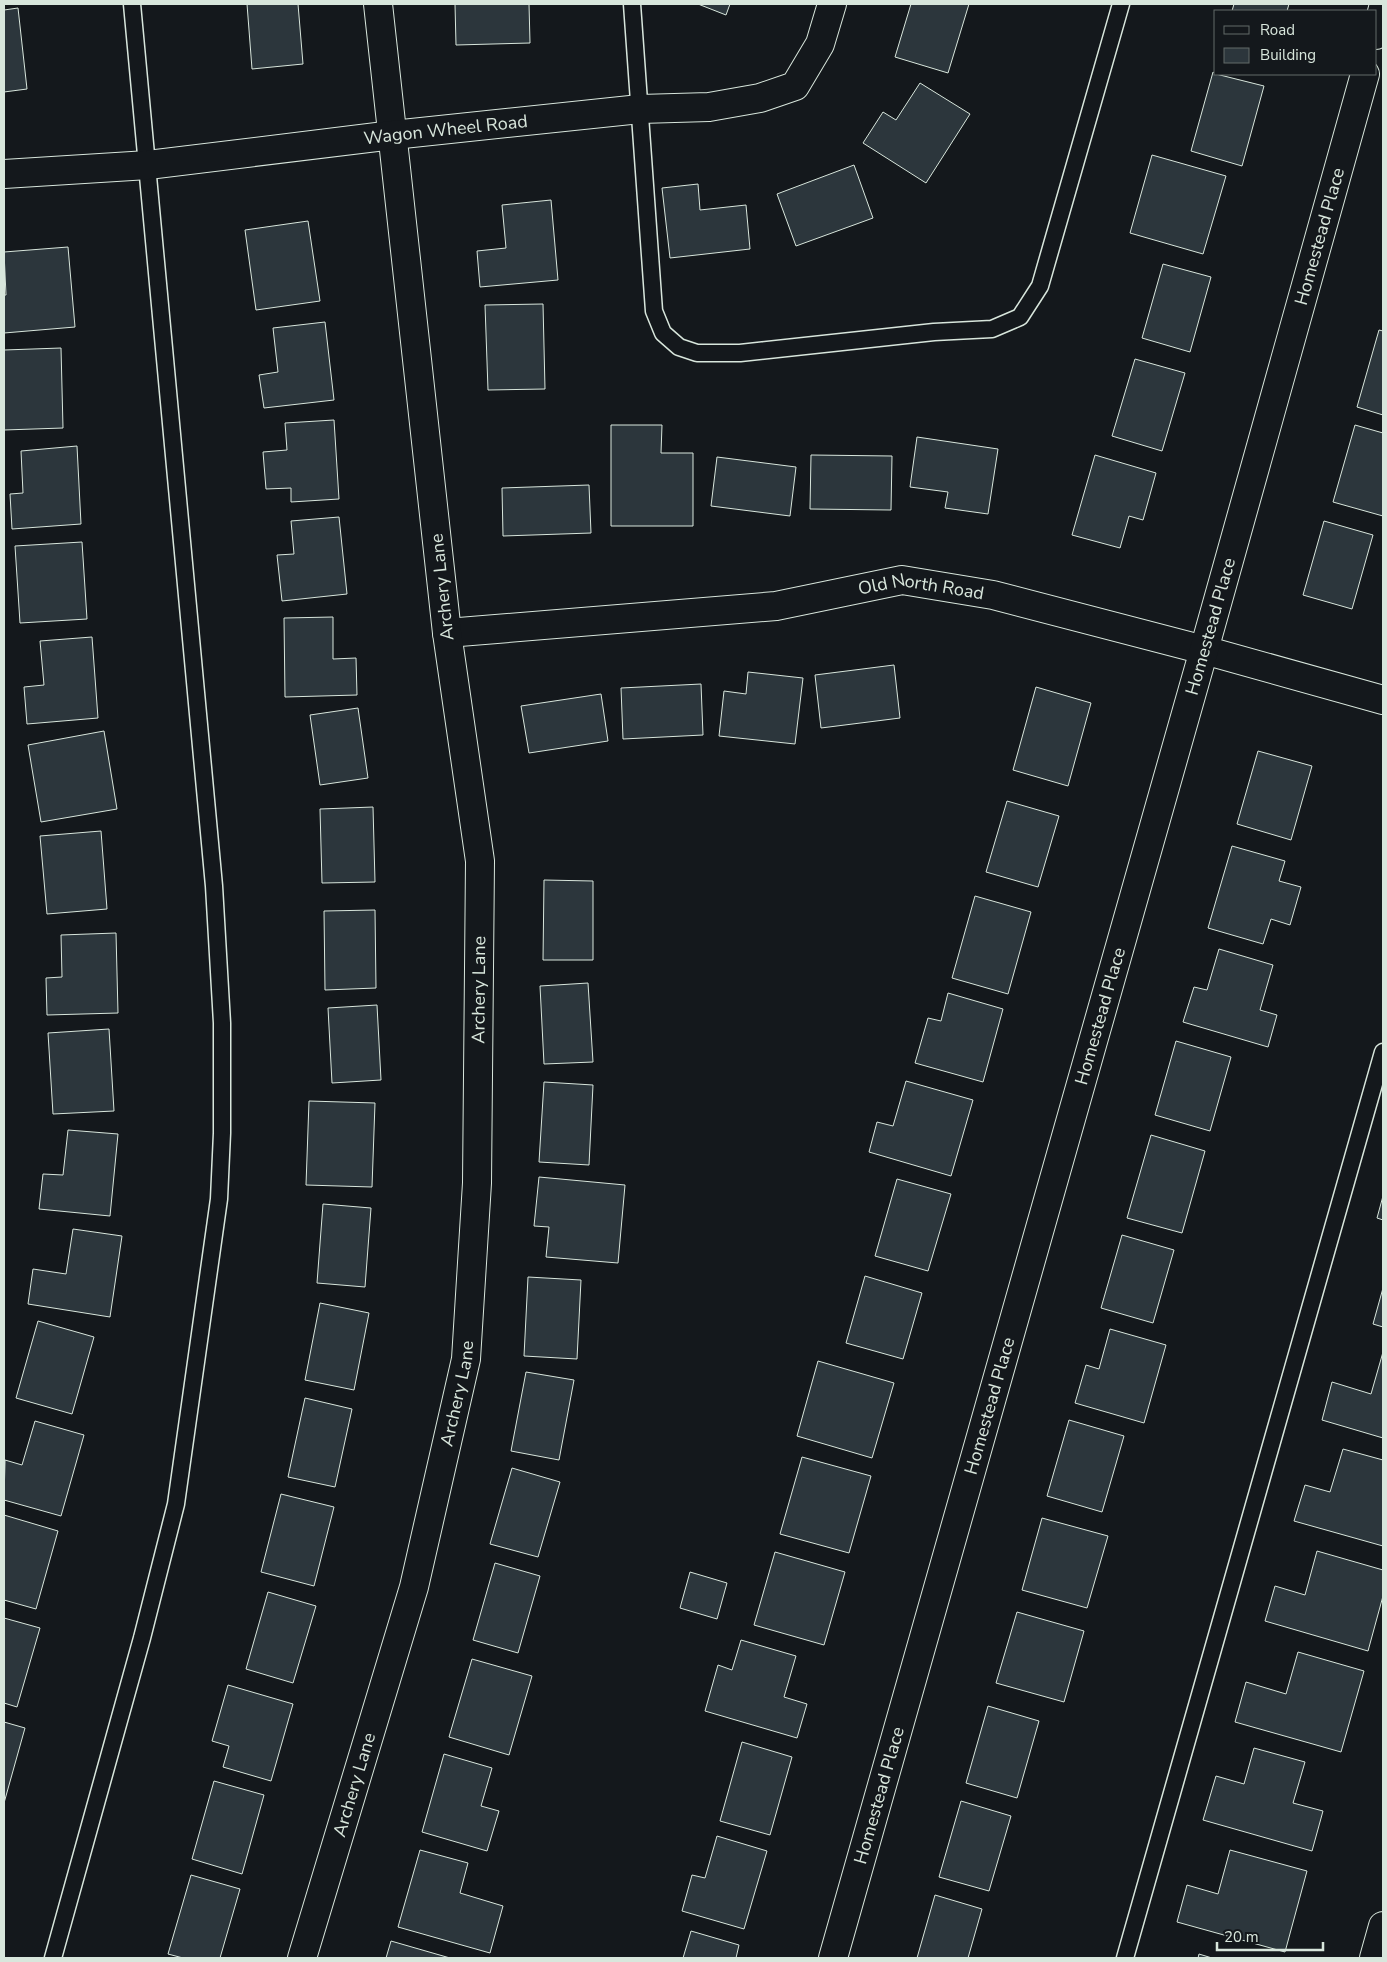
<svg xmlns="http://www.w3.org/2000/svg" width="1387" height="1962" font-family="'Nunito Sans',sans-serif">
<rect width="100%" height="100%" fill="#14181c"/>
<g fill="#2c363c" stroke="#d8e6dc">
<path d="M 247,4 L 298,4 L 303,64 L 252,69 Z"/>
<path d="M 455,4 L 529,4 L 530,43 L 456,45 Z"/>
<path d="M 698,4 L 730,4 L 726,15 Z"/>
<path d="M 911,4 L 969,4 L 948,73 L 895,57 Z"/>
<path d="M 1234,4 L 1289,4 L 1287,11 L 1232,11 Z"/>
<path d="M 18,8 L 27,89 L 4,92 L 4,10 Z"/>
<path d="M 1213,72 L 1216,74 L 1264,86 L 1242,166 L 1191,151 Z"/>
<path d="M 920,83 L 970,114 L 926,183 L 863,143 L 883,112 L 896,120 Z"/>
<path d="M 1152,155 L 1226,176 L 1203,254 L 1130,233 Z"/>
<path d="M 854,165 L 873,218 L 796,246 L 777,194 Z"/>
<path d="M 698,184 L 700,210 L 746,205 L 750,249 L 670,258 L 662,188 Z"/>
<path d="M 551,200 L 558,280 L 480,287 L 477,251 L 506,248 L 502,205 Z"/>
<path d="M 308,221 L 320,301 L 256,310 L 245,230 Z"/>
<path d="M 68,247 L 75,327 L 4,333 L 4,295 L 6,295 L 4,252 Z"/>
<path d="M 1163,264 L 1211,277 L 1190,352 L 1142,338 Z"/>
<path d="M 543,304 L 545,389 L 488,390 L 485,305 Z"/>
<path d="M 325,322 L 334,400 L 264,408 L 259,375 L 278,372 L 273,328 Z"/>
<path d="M 1379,330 L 1383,331 L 1383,415 L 1357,407 Z"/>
<path d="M 61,348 L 63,428 L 4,430 L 4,350 Z"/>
<path d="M 1135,359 L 1185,373 L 1162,451 L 1112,436 Z"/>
<path d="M 334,420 L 339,499 L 291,502 L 291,488 L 266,489 L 263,452 L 287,450 L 285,423 Z"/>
<path d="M 611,425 L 662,425 L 661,453 L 693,453 L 693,526 L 611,526 Z"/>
<path d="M 1355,425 L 1383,433 L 1383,516 L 1333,502 Z"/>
<path d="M 917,437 L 998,449 L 988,514 L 945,508 L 948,492 L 910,487 Z"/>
<path d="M 77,446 L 81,524 L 12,529 L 10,494 L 23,493 L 21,451 Z"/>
<path d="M 811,455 L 892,456 L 891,510 L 810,509 Z"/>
<path d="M 1095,455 L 1156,473 L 1143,520 L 1129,516 L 1120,548 L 1072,535 Z"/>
<path d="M 717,457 L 796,467 L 790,516 L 711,506 Z"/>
<path d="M 589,485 L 591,533 L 503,536 L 502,488 Z"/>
<path d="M 339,517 L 347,594 L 282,601 L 277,555 L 294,554 L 291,521 Z"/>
<path d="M 1324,521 L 1373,535 L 1352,609 L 1303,595 Z"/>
<path d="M 82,542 L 87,619 L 20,623 L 15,546 Z"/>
<path d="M 333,617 L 333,659 L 356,658 L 357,695 L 285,697 L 284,618 Z"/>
<path d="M 92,637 L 98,718 L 27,724 L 24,687 L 44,685 L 40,641 Z"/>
<path d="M 894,665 L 900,718 L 821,728 L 815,675 Z"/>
<path d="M 748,672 L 803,678 L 795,744 L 719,736 L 724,691 L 746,694 Z"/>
<path d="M 701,684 L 703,735 L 623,739 L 621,688 Z"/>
<path d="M 1036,687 L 1091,703 L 1068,786 L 1013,770 Z"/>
<path d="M 601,694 L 608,741 L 529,753 L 521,706 Z"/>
<path d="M 358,708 L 368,778 L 320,785 L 310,715 Z"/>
<path d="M 104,731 L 117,809 L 41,822 L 28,745 Z"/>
<path d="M 1258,751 L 1312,766 L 1291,840 L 1237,824 Z"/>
<path d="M 1007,801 L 1059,816 L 1038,887 L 986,872 Z"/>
<path d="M 373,807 L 375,882 L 322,883 L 320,809 Z"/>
<path d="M 101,831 L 107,909 L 47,914 L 40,836 Z"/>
<path d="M 1232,846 L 1285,861 L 1279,881 L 1301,887 L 1290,925 L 1271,919 L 1263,944 L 1208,928 Z"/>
<path d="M 544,880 L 593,881 L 593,960 L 543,960 Z"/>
<path d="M 975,896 L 1031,912 L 1008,994 L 952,978 Z"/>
<path d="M 375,910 L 376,988 L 325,990 L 324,911 Z"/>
<path d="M 116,933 L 118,1013 L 47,1015 L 46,978 L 62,977 L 61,935 Z"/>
<path d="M 1219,949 L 1273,965 L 1260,1010 L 1277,1015 L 1268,1047 L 1183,1022 L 1194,987 L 1207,990 Z"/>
<path d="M 588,983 L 593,1062 L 544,1064 L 540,986 Z"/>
<path d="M 948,993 L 1003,1009 L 983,1082 L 915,1063 L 928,1018 L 941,1021 Z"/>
<path d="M 377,1005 L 381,1080 L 332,1083 L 328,1008 Z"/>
<path d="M 109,1029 L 114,1111 L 53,1114 L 48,1033 Z"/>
<path d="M 1176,1041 L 1231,1057 L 1210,1131 L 1155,1115 Z"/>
<path d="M 906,1081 L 973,1100 L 951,1176 L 869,1152 L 877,1122 L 893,1126 Z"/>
<path d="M 544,1082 L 593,1085 L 589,1165 L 539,1162 Z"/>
<path d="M 309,1101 L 375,1103 L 372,1187 L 306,1185 Z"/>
<path d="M 68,1130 L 118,1134 L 110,1216 L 39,1209 L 43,1174 L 63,1175 Z"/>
<path d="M 1151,1135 L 1205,1151 L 1182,1233 L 1127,1218 Z"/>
<path d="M 539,1177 L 625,1185 L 618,1263 L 546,1257 L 549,1227 L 534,1226 Z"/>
<path d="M 897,1179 L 951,1194 L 928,1271 L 875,1256 Z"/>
<path d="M 1383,1196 L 1383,1220 L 1377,1218 Z"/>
<path d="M 323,1204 L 371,1208 L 365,1287 L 317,1283 Z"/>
<path d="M 73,1229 L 122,1236 L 110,1317 L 28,1304 L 33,1269 L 66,1274 Z"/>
<path d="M 1122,1235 L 1174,1250 L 1153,1323 L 1101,1308 Z"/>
<path d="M 865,1276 L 922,1293 L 903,1359 L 846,1343 Z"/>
<path d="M 528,1277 L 581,1280 L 577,1359 L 524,1356 Z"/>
<path d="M 1383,1288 L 1383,1327 L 1373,1324 Z"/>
<path d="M 320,1303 L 369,1313 L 354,1390 L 305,1380 Z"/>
<path d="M 38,1321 L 94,1337 L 72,1414 L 16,1398 Z"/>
<path d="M 1110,1329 L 1166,1345 L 1144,1423 L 1075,1403 L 1086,1365 L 1099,1369 Z"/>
<path d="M 1383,1352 L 1383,1438 L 1322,1420 L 1332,1382 L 1371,1394 Z"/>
<path d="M 818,1361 L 894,1383 L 872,1458 L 797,1436 Z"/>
<path d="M 526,1372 L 574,1380 L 559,1460 L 511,1451 Z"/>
<path d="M 305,1398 L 352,1409 L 335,1487 L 288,1477 Z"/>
<path d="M 1069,1420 L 1124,1436 L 1102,1512 L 1047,1496 Z"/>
<path d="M 35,1421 L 84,1435 L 61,1516 L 4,1500 L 5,1460 L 22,1465 Z"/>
<path d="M 1343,1449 L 1383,1460 L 1383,1546 L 1294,1521 L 1305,1485 L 1330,1492 Z"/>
<path d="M 802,1457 L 871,1476 L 849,1553 L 780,1534 Z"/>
<path d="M 512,1468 L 560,1482 L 538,1557 L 490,1544 Z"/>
<path d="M 281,1494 L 334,1507 L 314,1586 L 261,1572 Z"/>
<path d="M 4,1515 L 58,1531 L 36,1609 L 4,1600 Z"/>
<path d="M 1042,1518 L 1108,1536 L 1087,1608 L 1022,1590 Z"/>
<path d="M 1317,1551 L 1383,1570 L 1383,1596 L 1368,1651 L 1265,1621 L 1275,1586 L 1305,1595 Z"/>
<path d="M 775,1552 L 845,1572 L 824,1645 L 754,1625 Z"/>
<path d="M 495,1563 L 540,1576 L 518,1653 L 473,1640 Z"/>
<path d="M 690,1572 L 727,1583 L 717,1619 L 680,1608 Z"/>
<path d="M 268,1592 L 316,1606 L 293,1683 L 246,1669 Z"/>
<path d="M 1017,1612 L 1084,1631 L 1064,1702 L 996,1683 Z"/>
<path d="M 4,1618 L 40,1628 L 17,1707 L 4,1703 Z"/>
<path d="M 741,1640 L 796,1656 L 784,1697 L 807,1704 L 797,1738 L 705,1711 L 718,1665 L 732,1670 Z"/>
<path d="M 1298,1652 L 1364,1671 L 1341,1752 L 1235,1722 L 1246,1682 L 1286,1694 Z"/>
<path d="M 472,1659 L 532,1676 L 509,1755 L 449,1737 Z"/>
<path d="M 228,1685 L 293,1704 L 271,1781 L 223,1767 L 229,1746 L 212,1741 Z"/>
<path d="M 988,1706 L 1039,1721 L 1017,1798 L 966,1783 Z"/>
<path d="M 4,1722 L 25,1728 L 4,1803 Z"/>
<path d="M 742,1742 L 792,1757 L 770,1835 L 720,1821 Z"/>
<path d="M 1254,1748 L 1305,1762 L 1293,1803 L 1323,1811 L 1312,1851 L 1203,1820 L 1216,1776 L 1244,1784 Z"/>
<path d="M 444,1754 L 492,1768 L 481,1806 L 499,1811 L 487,1851 L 422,1832 Z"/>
<path d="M 214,1781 L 264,1795 L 242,1874 L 192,1859 Z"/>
<path d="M 961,1801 L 1011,1816 L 989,1891 L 939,1877 Z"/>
<path d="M 717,1836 L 767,1851 L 744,1929 L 682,1911 L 692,1875 L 705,1878 Z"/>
<path d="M 420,1850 L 468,1863 L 460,1893 L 503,1906 L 490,1953 L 398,1927 Z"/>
<path d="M 1230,1850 L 1307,1871 L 1285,1952 L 1177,1922 L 1187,1885 L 1218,1894 Z"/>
<path d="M 191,1875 L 240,1889 L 220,1958 L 183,1958 L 168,1954 Z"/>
<path d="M 935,1895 L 982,1909 L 968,1958 L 917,1958 Z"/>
<path d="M 691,1931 L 739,1945 L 736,1958 L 683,1958 Z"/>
<path d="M 391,1941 L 450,1958 L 386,1958 Z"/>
<path d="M 1199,1954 L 1212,1958 L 1198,1958 Z"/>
</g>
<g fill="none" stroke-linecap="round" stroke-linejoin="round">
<g stroke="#d8e6dc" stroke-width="19">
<g id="service">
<path d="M 632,4 L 654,311 L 663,333 L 679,347 L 697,353 L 740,353 L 934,332 L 992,329 L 1020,317 L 1040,286 L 1121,4"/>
<path d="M 53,1958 L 142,1638 L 176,1504 L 219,1199 L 222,1133 L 222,1023 L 214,886 L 132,4"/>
<path d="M 1125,1958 L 1383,1052"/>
</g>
</g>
<g stroke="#d8e6dc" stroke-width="30">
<g id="minor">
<path id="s1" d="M 447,633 L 776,606 L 902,580 L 993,595 L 1204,650 L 1383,700"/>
<path id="s2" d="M 302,1958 L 414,1587 L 466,1359 L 477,1183 L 480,861 L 447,633 L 378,4"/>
<path d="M 1374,1958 L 1383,1926"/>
</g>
</g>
<g stroke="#d8e6dc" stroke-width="30">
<g id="tertiary">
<path d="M 1376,35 L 1383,8"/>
<path id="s3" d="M 4,174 L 148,165 L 393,135 L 640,109 L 709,107 L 760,98 L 795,86 L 820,44 L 832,4"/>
<path id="s4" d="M 833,1958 L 1204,650 L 1365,74"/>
</g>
</g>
<use href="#service" stroke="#14181c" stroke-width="16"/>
<use href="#minor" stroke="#14181c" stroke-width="28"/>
<use href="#tertiary" stroke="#14181c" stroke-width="28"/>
</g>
<g text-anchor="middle" stroke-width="4" stroke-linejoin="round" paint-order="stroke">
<g font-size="18" fill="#d8e6dc" stroke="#14181c">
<text dy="6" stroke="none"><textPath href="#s3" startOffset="444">Wagon Wheel Road</textPath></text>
<text dy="6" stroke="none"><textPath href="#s4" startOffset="1789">Homestead Place</textPath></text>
<text transform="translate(442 587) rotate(-96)" y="6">Archery Lane</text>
<text dy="6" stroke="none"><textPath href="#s1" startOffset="478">Old North Road</textPath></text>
<text dy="6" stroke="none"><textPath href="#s4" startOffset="1384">Homestead Place</textPath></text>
<text dy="6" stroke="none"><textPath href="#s2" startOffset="991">Archery Lane</textPath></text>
<text dy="6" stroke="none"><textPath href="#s4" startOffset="979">Homestead Place</textPath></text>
<text dy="6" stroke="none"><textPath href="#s2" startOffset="586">Archery Lane</textPath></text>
<text dy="6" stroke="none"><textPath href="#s4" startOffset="574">Homestead Place</textPath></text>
<text dy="6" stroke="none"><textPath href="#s2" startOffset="181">Archery Lane</textPath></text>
<text dy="6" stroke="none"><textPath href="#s4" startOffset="169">Homestead Place</textPath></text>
</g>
</g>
<rect width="1387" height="1962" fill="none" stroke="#d8e6dc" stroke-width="10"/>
<rect x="1214" y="10" width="162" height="65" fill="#14181c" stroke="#626a69"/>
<rect x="1224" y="26" width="25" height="8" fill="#14181c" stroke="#626a69"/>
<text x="1260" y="35" font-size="15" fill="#d8e6dc">Road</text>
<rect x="1224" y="48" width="25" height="15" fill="#2c363c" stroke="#626a69"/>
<text x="1260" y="60" font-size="15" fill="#d8e6dc">Building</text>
<path d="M1217 1942v8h106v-8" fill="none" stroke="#d8e6dc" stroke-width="2.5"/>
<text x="1224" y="1942" font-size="15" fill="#d8e6dc" stroke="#14181c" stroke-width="4" paint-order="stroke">20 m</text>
</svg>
